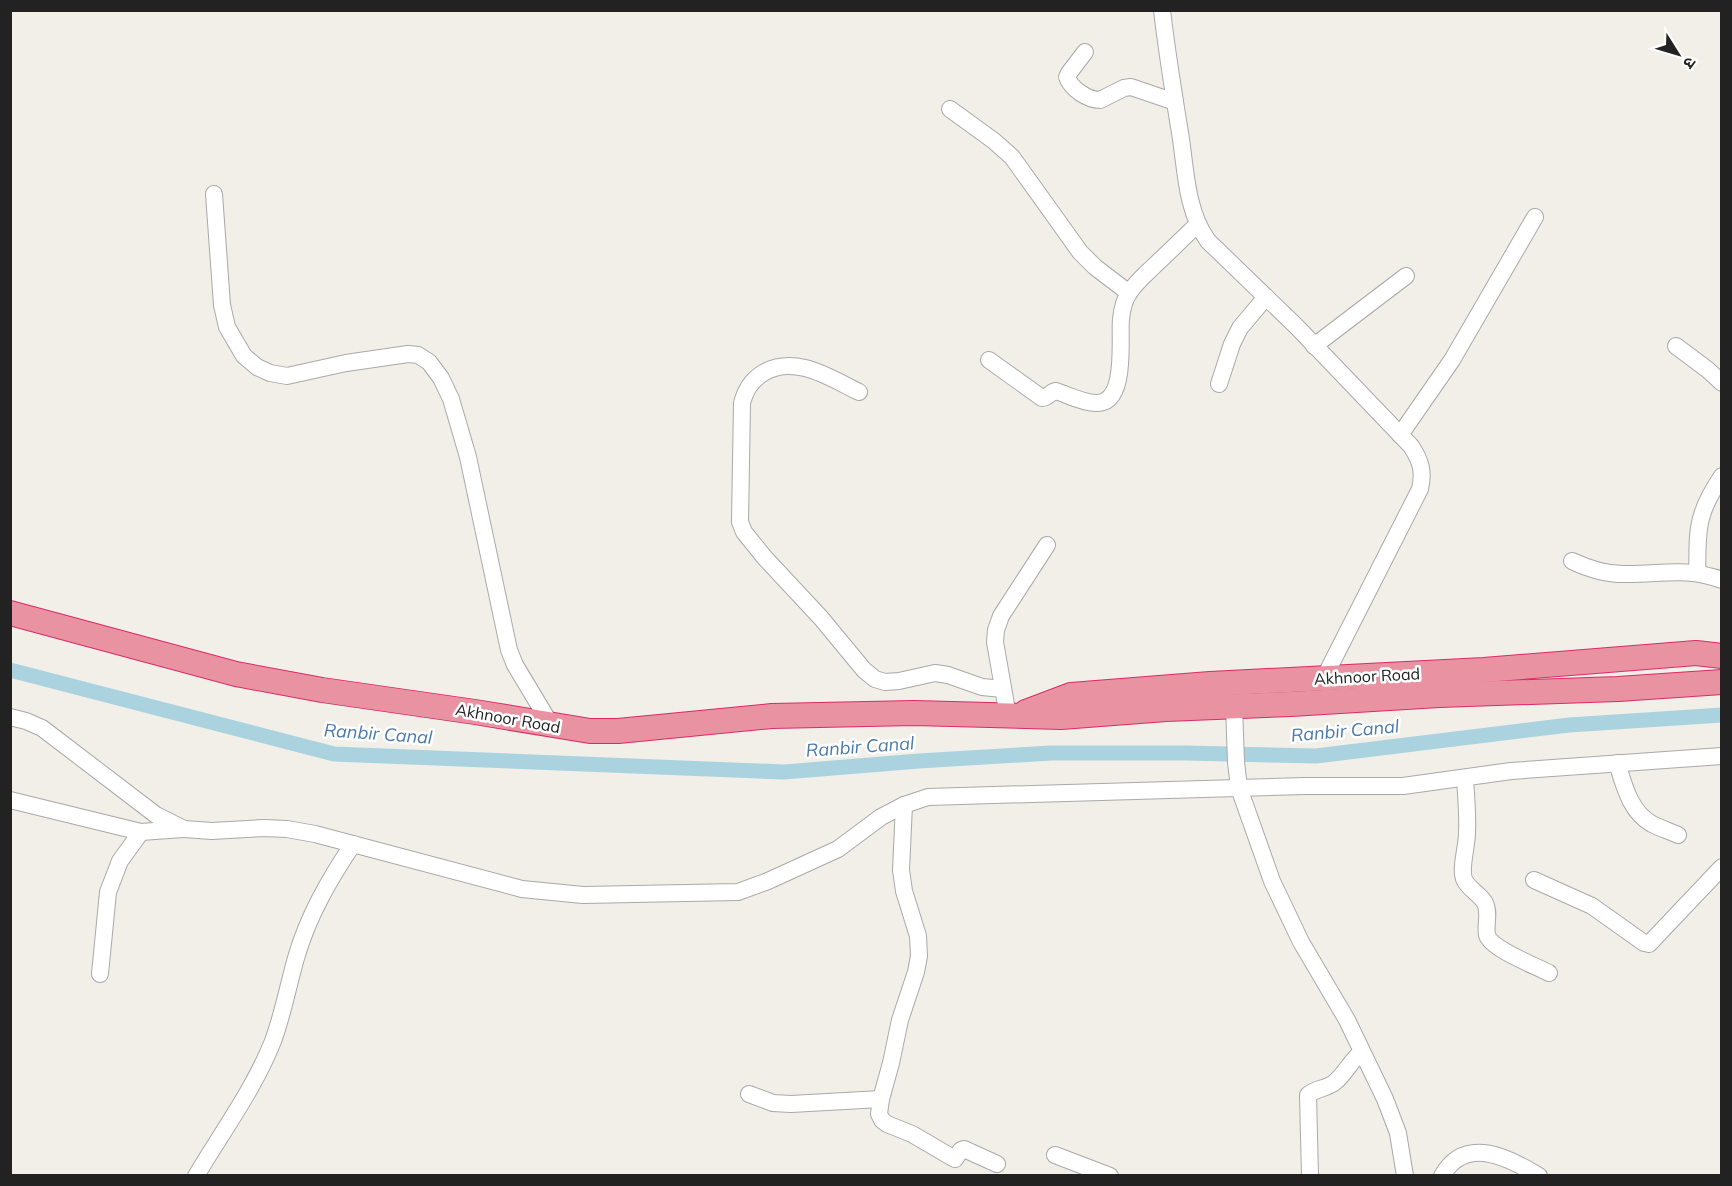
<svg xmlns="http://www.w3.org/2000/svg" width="1732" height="1186" font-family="Mulish,'Noto Sans Devanagari',sans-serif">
<rect width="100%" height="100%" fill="#f2efe9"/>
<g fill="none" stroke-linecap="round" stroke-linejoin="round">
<path stroke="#aad3df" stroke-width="15" d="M 10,670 L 334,754 L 784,772 L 919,761 L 1051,753 L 1185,753 L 1316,756 L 1569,725 L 1722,715"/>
<g stroke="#a9a9a9" stroke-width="18">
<g id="minor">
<path d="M 1162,10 C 1167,54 1174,96 1181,139 C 1186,174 1187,212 1208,241 L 1297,327 L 1411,446 C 1421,461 1424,472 1420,489 L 1324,678"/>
<path d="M 1085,52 L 1069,73 L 1067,77 C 1071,89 1088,100 1100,100 L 1124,88 L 1131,87 L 1175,102"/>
<path d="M 950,109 L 994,141 L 1012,157 L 1080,252 L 1095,267 L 1129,293"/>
<path d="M 214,194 L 222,305 L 227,327 L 244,356 L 257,367 L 270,373 L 287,376 L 346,363 L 408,354 L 418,355 L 429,362 L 441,378 L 451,399 L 468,457 L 509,650 L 515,665 L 551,725"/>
<path d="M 1314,346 L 1406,276"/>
<path d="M 1676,346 L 1708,370 L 1722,383"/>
<path d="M 989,360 L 1042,398 C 1048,398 1050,392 1056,391 C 1068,395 1083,403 1096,403 C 1128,404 1119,338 1121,319 C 1122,310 1124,300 1129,293 C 1136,282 1146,274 1154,266 C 1169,252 1183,238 1198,224"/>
<path d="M 1219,384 L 1232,344 L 1240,328 L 1266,297"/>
<path d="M 859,392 C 830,378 795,354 763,373 C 751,381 746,389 742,403 L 740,522 L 744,532 L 765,558 L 821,618 L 864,670 L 875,679 L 885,682 L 899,681 L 935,673 L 948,675 L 982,687 L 1003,689"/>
<path d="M 1400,435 L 1452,360 L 1535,217"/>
<path d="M 1572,561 C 1589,569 1609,575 1628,574 C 1664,574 1686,567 1722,580"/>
<path d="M 1697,573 C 1698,554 1696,533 1702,515 C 1706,501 1714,488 1722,476"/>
<path d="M 1234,706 L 1236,762 L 1239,788 L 1272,881 L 1301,942 L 1347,1020 L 1385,1099 L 1398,1133 L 1405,1176"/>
<path d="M 1008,716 L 995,642 L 996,630 L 1001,616 L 1047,545"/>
<path d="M 10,717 L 26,721 L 42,728 L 156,815 L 184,829 L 212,831 L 264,828 L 287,829 L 315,834 L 522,889 L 583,895 L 738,892 L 768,881 L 838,849 L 881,817 L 904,805 L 928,797 L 1304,786 L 1403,786 L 1511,771 L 1722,756"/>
<path d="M 1617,763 C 1624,785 1630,812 1652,824 C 1660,828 1669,831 1678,835"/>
<path d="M 1465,778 C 1466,796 1468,815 1467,833 C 1467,846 1460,868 1464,879 C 1468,889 1480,894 1485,903 C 1490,913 1485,925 1487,935 C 1491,949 1536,966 1549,973"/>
<path d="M 10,800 L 141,832 L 183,829"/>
<path d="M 904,805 L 901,870 L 904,891 L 918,936 L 919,956 L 916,972 L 900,1020 L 891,1063 L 881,1099 L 879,1114 L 882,1120 L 887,1124 L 912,1134 L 953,1158 L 955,1159 L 961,1150 L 964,1149 L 997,1164"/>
<path d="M 1534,880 L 1592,906 L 1644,943 L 1649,944 L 1722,867"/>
<path d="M 100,974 L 108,892 L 120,861 L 141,832"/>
<path d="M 749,1094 L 773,1103 L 791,1104 L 881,1099"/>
<path d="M 1055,1155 L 1110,1176"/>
<path d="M 196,1176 C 222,1132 254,1089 273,1041 C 283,1014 288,986 296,958 C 308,916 329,880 353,844"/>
<path d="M 1310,1176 L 1308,1095 C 1316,1088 1327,1089 1335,1082 C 1346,1073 1350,1061 1362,1052"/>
<path d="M 1442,1176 C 1465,1135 1508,1157 1539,1176"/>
</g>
</g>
<g stroke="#dc2a67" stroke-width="26">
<g id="highway">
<path d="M 10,613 L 236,674 L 322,690 L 475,712 L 590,731 L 618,731 L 772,716 L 914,713 L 1061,717 L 1166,709 L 1291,704 L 1439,695 L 1618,689 L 1722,682"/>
<path d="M 1026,712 L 1071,695 L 1210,684 L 1484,670 L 1696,653 L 1722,656"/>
</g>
</g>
<use href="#minor" stroke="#fff" stroke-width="16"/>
<use href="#highway" stroke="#e892a2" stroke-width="24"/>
</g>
<g text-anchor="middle" stroke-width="5" stroke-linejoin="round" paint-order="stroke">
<g font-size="16" fill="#222" stroke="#fff">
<text transform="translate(1367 676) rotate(-3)" y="6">Akhnoor Road</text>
<text transform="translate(508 718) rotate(10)" y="6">Akhnoor Road</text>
</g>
<g font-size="18" font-style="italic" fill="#4a7aab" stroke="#fff">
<text transform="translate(1345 731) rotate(-5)" y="6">Ranbir Canal</text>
<text transform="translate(378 734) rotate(4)" y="6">Ranbir Canal</text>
<text transform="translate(860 747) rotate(-4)" y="6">Ranbir Canal</text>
</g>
</g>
<rect width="1732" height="1186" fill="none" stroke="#222222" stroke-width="24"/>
<g transform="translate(1678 54) rotate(127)" stroke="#ffffff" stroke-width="4.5" paint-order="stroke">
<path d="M0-4.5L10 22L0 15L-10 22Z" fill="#222222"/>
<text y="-9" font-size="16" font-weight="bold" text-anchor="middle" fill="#222222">उ</text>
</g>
</svg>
